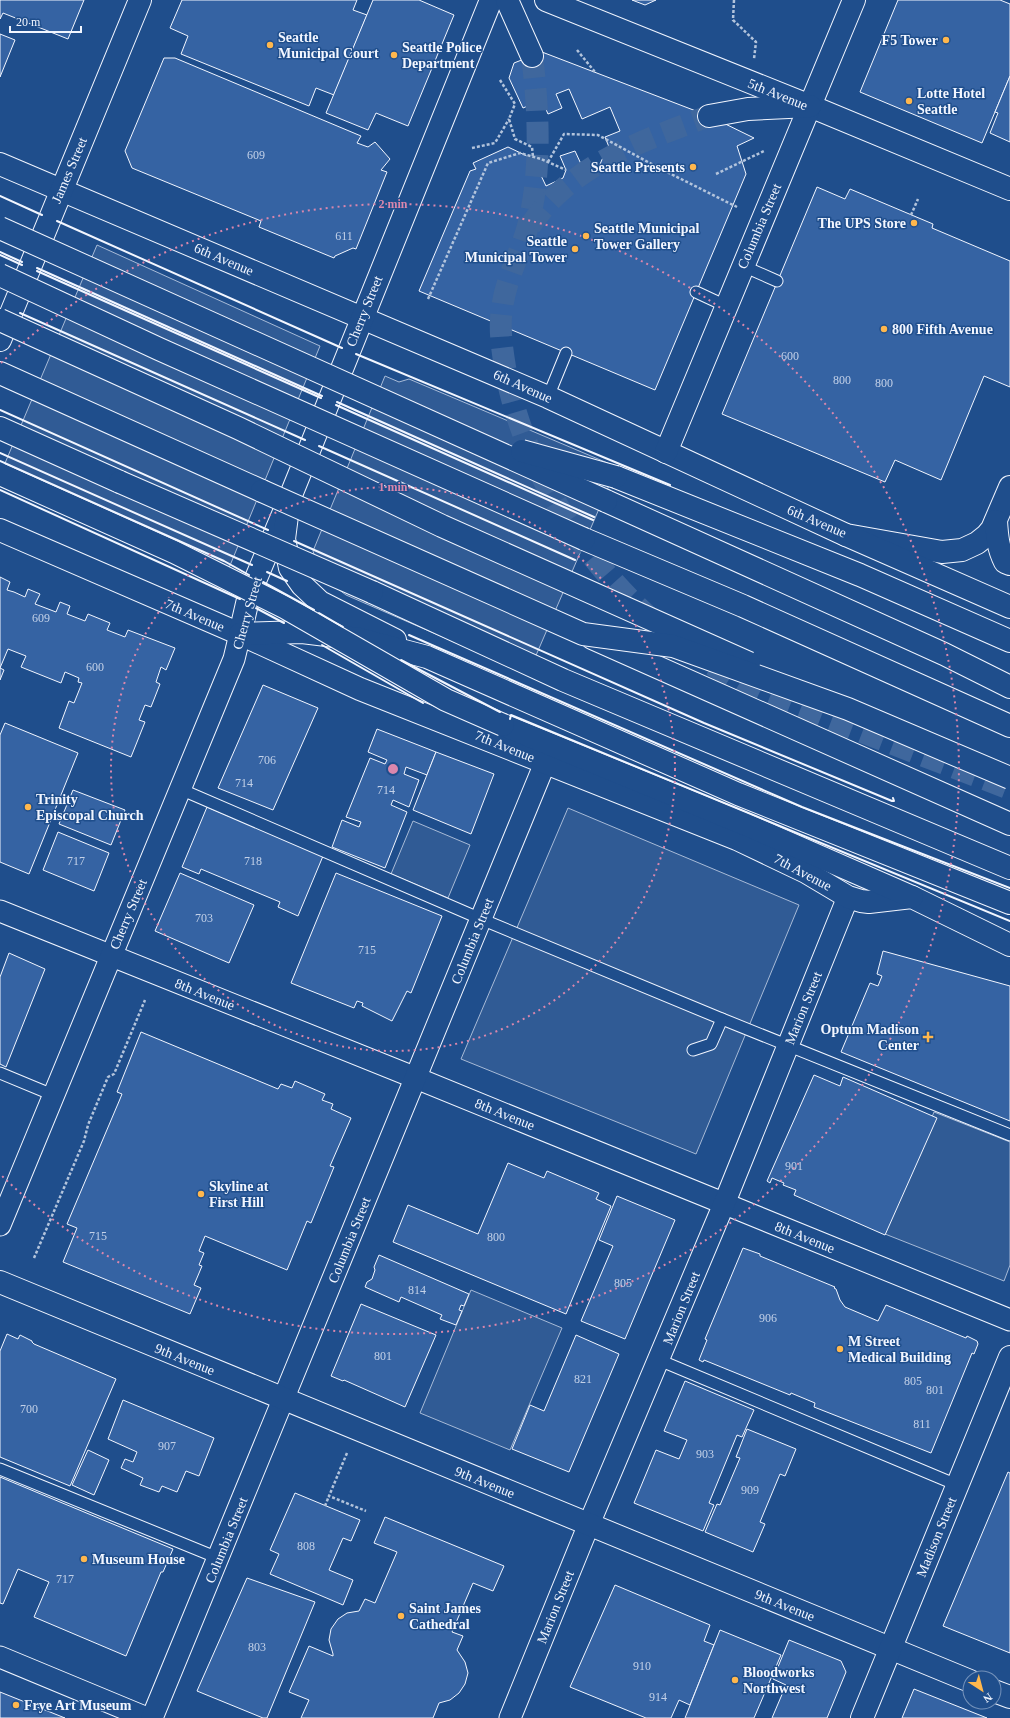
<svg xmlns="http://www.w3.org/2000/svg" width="1010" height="1718" font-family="Georgia,serif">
<rect width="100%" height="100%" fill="#1f4e8c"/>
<g fill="#305b95" stroke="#a8bbd7">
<path d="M 97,245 L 320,346 L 222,585 L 0,486 L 0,475 Z"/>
<path d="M 385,376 L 399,382 L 409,379 L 617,467 L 528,674 L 346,595 L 321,576 L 313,551 Z"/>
<path d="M 568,808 L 799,905 L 696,1154 L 461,1059 Z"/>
<path d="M 413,821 L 470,845 L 448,898 L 391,874 Z"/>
<path d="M 934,1112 L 1010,1142 L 1010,1265 L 1004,1281 L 885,1234 Z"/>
<path d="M 471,1290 L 562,1328 L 510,1450 L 420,1413 Z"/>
</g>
<g fill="#3563a3" stroke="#f2f6ff">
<path d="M 0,0 L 84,0 L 68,39 L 3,13 L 0,19 Z"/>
<path d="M 182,0 L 357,0 L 353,10 L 367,15 L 334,95 L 316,88 L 309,106 L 181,54 L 188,36 L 170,28 Z"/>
<path d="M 373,0 L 419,0 L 454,15 L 408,126 L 376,113 L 368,130 L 326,113 Z"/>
<path d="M 632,0 L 656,0 L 645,5 Z"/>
<path d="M 898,0 L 1000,0 L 1010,4 L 1010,76 L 982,143 L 860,92 Z"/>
<path d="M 0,34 L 15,40 L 0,77 Z"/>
<path d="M 542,52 L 709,116 L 754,138 L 737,146 L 746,174 L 655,390 L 419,291 L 470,171 L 476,169 L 473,163 L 508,147 L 527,156 L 530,163 L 537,167 L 546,186 L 563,178 L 566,170 L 560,156 L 575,151 L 581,164 L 589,168 L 594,178 L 604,155 L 611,152 L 605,137 L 620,131 L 610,107 L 582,119 L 569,89 L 556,94 L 562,108 L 548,114 L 542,100 L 523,108 L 509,78 L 514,63 Z"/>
<path d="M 164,58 L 175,58 L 361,136 L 357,143 L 368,147 L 375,142 L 390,159 L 381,170 L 387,172 L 356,249 L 353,248 L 335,256 L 334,258 L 259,227 L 261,221 L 132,168 L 125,151 Z"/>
<path d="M 1010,76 L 1010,142 L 990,133 L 998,113 L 995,112 Z"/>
<path d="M 817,187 L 845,199 L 850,189 L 933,224 L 932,228 L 1010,261 L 1010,387 L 984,376 L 941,480 L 895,460 L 885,482 L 722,414 Z"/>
<path d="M 0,577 L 10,582 L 7,590 L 14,592 L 25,597 L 28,589 L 40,594 L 35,604 L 56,612 L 60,602 L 70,606 L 67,614 L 85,621 L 88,614 L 110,623 L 107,630 L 125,637 L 128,630 L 175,648 L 166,670 L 161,667 L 156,682 L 160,684 L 151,707 L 145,705 L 139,720 L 145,722 L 131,757 L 59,728 L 69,701 L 74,703 L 82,683 L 78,682 L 79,678 L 65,672 L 61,683 L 21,667 L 26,656 L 8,649 L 0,668 L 4,670 L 0,680 Z"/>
<path d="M 263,685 L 318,708 L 273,810 L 218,788 Z"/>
<path d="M 5,723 L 78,753 L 29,874 L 0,862 L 0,735 Z"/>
<path d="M 377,729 L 436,752 L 427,775 L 406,767 L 404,774 L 419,780 L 409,807 L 393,800 L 391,805 L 407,812 L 385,868 L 332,847 L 342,820 L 359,827 L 361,822 L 346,817 L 370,758 L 385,764 L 387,760 L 368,752 Z"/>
<path d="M 436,752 L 494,774 L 471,834 L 413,810 Z"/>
<path d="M 73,790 L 125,810 L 111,845 L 59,824 Z"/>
<path d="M 207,807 L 323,856 L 298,916 L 278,907 L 280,902 L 201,869 L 199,874 L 182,867 Z"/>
<path d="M 58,832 L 109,853 L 94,891 L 43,870 Z"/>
<path d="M 180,873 L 254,905 L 229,963 L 155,931 Z"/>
<path d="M 336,873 L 442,916 L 411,993 L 407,991 L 392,1021 L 362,1006 L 363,1003 L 357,1001 L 354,1008 L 291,983 Z"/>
<path d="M 883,951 L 1010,986 L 1010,1121 L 841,1052 L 870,983 L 878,986 L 882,976 L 877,974 Z"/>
<path d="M 9,953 L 45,969 L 6,1067 L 0,1064 L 0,977 Z"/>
<path d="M 141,1032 L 278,1089 L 281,1084 L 292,1088 L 295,1081 L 325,1094 L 322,1100 L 333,1104 L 331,1109 L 351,1118 L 330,1166 L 334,1167 L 311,1223 L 307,1221 L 287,1270 L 205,1236 L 199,1251 L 204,1253 L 199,1265 L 202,1266 L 194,1285 L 201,1288 L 190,1314 L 63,1262 L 77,1228 L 67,1224 L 120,1099 L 122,1094 L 117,1092 Z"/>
<path d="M 814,1075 L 840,1086 L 843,1077 L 937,1118 L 885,1235 L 794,1195 L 796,1190 L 783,1185 L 784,1183 L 772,1178 L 770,1183 L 767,1181 Z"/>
<path d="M 508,1163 L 544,1178 L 547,1171 L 599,1193 L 596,1199 L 611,1206 L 566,1314 L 393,1242 L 408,1205 L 478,1234 Z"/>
<path d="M 617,1196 L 675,1220 L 625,1339 L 581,1321 L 613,1246 L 599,1240 Z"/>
<path d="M 743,1248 L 760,1254 L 760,1256 L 835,1287 L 834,1288 L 836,1289 L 840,1300 L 845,1307 L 878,1321 L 886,1305 L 966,1338 L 967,1336 L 977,1341 L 978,1344 L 974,1354 L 972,1353 L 931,1453 L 814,1407 L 815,1403 L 791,1393 L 790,1395 L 704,1360 L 703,1362 L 699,1360 L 707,1340 L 705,1339 Z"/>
<path d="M 379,1255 L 469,1294 L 464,1306 L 461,1305 L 459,1310 L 462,1311 L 456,1325 L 440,1319 L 442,1315 L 401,1297 L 399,1302 L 365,1287 L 367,1282 L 372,1279 L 375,1270 L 374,1267 Z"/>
<path d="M 361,1304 L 436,1335 L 405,1407 L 344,1380 L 343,1381 L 331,1376 Z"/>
<path d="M 7,1334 L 18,1339 L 20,1335 L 32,1341 L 32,1342 L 34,1344 L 116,1379 L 70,1486 L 0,1457 L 0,1351 Z"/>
<path d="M 576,1335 L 619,1354 L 569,1472 L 512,1449 L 530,1405 L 544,1411 Z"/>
<path d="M 685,1381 L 754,1410 L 742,1437 L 737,1435 L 709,1503 L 714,1505 L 703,1531 L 634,1503 L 656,1450 L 679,1459 L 687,1440 L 664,1431 Z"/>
<path d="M 123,1400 L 214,1438 L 199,1476 L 186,1471 L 177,1492 L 162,1486 L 159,1492 L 140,1485 L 143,1478 L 121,1468 L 125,1459 L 133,1462 L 137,1452 L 108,1439 Z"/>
<path d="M 747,1429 L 796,1449 L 785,1476 L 780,1474 L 760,1522 L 765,1524 L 753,1552 L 705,1532 L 717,1504 L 720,1505 L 740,1458 L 736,1457 Z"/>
<path d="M 88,1450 L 109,1460 L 94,1495 L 72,1485 Z"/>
<path d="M 1008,1472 L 1010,1473 L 1010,1653 L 943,1626 Z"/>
<path d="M 0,1477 L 173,1549 L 163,1572 L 161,1572 L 126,1656 L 34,1617 L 49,1582 L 18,1569 L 3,1604 L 0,1603 Z"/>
<path d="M 295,1493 L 360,1520 L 351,1541 L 343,1538 L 329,1570 L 353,1580 L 343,1605 L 270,1574 L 279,1554 L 270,1550 Z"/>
<path d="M 385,1517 L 504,1566 L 493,1591 L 473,1583 L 452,1632 L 463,1636 L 457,1650 L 465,1662 L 468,1673 L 465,1684 L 459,1693 L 450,1700 L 439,1703 L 433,1718 L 301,1718 L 309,1700 L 289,1692 L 309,1646 L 333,1656 L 333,1654 L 329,1640 L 331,1629 L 338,1619 L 347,1613 L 359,1611 L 365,1599 L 375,1603 L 397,1552 L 374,1543 Z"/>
<path d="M 247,1578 L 315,1602 L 267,1718 L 263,1718 L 197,1691 Z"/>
<path d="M 615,1585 L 710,1625 L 704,1641 L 714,1645 L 690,1705 L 679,1700 L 671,1718 L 646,1718 L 570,1687 Z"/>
<path d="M 720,1630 L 781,1655 L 754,1718 L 685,1718 Z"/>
<path d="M 789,1640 L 841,1661 L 846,1672 L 827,1718 L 772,1718 L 786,1685 L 773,1679 Z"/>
<path d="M 914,1689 L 987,1718 L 902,1718 Z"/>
<path d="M 0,1692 L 65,1718 L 0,1718 Z"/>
</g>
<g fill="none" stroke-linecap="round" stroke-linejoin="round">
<g stroke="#3f679d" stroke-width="22" stroke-dasharray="22 11" stroke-linecap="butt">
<path d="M 532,56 C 539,111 542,179 526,233 C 518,258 505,282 502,309 C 499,327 502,349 505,367 C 521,461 579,555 650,618"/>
<path d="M 530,226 C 572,164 642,141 709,116"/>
<path d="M 712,665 L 747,686 L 768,696 L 1010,789"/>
</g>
<g stroke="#f2f6ff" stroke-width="13">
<g id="lane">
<path d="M 743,266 L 777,281"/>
<path d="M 696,292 L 726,306"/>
<path d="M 548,397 L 566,353"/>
<path d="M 180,789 L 481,919 L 722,1019 L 1010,1135"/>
<path d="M 693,1050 L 711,1044 L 722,1019"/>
<path d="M 0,1073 L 53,1095"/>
<path d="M 659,1360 L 957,1485"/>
<path d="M 0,1469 L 218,1558"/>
</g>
</g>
<g stroke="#f2f6ff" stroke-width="23">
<g id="street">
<path d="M 0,911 L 416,1078 L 1010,1320"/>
<path d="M 0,1225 L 234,659 L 240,634"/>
<path d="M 0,1657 L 147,1718"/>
<path d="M 152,1718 L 545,763"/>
<path d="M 510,1718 L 589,1524 L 724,1204 L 848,897"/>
</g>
</g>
<g stroke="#f2f6ff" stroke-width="24">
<g id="secondary">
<path d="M 546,0 L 810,106 L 1010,189"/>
<path d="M 0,164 L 548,397 L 846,535 L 942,552 L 962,550 L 977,543 L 987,535 L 992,529 L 1010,487"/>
<path d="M 0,340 L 140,0"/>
<path d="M 666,452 L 854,0"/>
<path d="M 996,521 C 997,536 998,548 1005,562 L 1010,564"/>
<path d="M 0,530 L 240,634 L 360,689 L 737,839 L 806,872 L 848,897 L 861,901 L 869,902 L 912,897 L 1010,945"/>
<path d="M 240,634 L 249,595 L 289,500 L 491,0"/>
<path d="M 0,1282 L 970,1681"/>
<path d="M 994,1691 L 1010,1697"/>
</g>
</g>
<g stroke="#f2f6ff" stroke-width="24">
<path id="primary" d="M 862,1718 L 1010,1357"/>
</g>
<g stroke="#f2f6ff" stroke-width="24">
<g id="highway">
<path d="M 507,0 L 532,56"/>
<path d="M 709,116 L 748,109 L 810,106"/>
<path d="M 0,373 L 262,491"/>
<path d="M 0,428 L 120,482"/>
<path d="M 616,477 L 860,575 L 1010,641"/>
<path d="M 289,500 L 284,539 L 290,568 L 302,585 L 320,602 L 395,640"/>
<path d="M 606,501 L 944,654 L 1010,687"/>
<path d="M 846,535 L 1010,607"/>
<path d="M 584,539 L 743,606 L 1010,726"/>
<path d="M 372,592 L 563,680 L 1010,868"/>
<path d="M 240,634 L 302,632 L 359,639 L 427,657 L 738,794 L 1010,903"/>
<path d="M 592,638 L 1010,824"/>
<path d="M 503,725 L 747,825 L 912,897"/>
</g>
</g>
<g stroke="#b3c4dc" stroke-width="2.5" stroke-dasharray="3 2" stroke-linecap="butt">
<path d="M 734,0 L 733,20 L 756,42 L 754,59"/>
<path d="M 577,50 L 595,72"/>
<path d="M 500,80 L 515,104 L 509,119 L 515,139 L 532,147 L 533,157"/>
<path d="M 472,148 L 495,143 L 509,119"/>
<path d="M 548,162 L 564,134 L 598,135 L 659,168 L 737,207"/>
<path d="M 716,174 L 764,151"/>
<path d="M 911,215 L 918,199"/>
<path d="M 428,299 L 488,163 L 520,153 L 541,159 L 566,170"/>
<path d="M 34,1258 L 84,1141 L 88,1125 L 108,1077 L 114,1074 L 145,1000"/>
<path d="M 347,1453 L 329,1496 L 366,1511"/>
<path d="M 325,1506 L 329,1496"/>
</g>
<use href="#lane" stroke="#1f4e8c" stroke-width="11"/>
<use href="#street" stroke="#1f4e8c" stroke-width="21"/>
<use href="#secondary" stroke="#1f4e8c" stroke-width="22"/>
<use href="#primary" stroke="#1f4e8c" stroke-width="22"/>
<use href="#highway" stroke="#1f4e8c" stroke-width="22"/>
<g stroke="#f2f6ff" stroke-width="24" stroke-linecap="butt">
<g id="highway-bridge">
<path d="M 0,228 L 606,501"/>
<path d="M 0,275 L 159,349 L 584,539"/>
<path d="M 0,320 L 238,428 L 442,526 L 749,663"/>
<path d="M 522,451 L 616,477"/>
<path d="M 0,474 L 174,552 L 286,608 L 446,700 L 503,725"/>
<path d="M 120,482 L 372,592"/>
<path d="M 262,491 L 583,634 L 673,646 L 848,709 L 1010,778"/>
</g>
</g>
<use href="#highway-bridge" stroke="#1f4e8c" stroke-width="22"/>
<g stroke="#f2f6ff" stroke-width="2">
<path d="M 0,196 L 42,215"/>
<path d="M 57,221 L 342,348"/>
<path d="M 0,252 L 22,262"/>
<path d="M 0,255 L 22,265"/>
<path d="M 37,268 L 322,396"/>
<path d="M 37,271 L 321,398"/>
<path d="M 20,313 L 305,440"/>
<path d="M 356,354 L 670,485"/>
<path d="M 337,402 L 594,517"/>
<path d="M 336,405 L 593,520"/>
<path d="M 0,410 L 268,530"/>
<path d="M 319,446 L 575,560"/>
<path d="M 0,453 L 252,565"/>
<path d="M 0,461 L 224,561 L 249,575"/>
<path d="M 0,490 L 240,599"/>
<path d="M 294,541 L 704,723 L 892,801 L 894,801 L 893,798"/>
<path d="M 267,572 L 287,581"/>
<path d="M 263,582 L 314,610"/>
<path d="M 254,607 L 284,623"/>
<path d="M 319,613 L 343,627"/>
<path d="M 409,635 L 802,807 L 1010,888"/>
<path d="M 322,645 L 423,703"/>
<path d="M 401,660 L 500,712"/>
<path d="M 510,719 L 511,715 L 1010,921"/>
</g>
</g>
<g fill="none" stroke="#da87ad" stroke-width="2" stroke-dasharray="2 4">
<circle cx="393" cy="769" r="282"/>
<path d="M1 363A565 565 0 1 1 1 1175"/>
</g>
<g fill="#ffb74d" stroke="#1f4e8c" stroke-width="1.5">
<circle cx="946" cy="40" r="4"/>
<circle cx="270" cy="45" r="4"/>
<circle cx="394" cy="55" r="4"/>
<circle cx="909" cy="101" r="4"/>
<circle cx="693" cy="167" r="4"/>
<circle cx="914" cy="223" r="4"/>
<circle cx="586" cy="236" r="4"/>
<circle cx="575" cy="249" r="4"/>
<circle cx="884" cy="329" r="4"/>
<circle cx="28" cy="807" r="4"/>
<path d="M926 1031h4v4h4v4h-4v4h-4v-4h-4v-4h4z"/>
<circle cx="201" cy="1194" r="4"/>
<circle cx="840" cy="1349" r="4"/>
<circle cx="84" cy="1559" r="4"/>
<circle cx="401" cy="1616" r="4"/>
<circle cx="735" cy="1680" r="4"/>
<circle cx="16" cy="1705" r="4"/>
</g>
<g text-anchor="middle" stroke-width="3" stroke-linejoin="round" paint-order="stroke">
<g font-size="12" fill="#c3d1e8">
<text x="256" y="159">609</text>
<text x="344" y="240">611</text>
<text x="790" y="360">600</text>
<text x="842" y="384">800</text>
<text x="884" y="387">800</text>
<text x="41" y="622">609</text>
<text x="95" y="671">600</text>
<text x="267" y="764">706</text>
<text x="244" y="787">714</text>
<text x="386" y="794">714</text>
<text x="76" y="865">717</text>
<text x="253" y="865">718</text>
<text x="204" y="922">703</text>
<text x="367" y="954">715</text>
<text x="794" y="1170">901</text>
<text x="98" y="1240">715</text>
<text x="496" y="1241">800</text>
<text x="623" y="1287">805</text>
<text x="417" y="1294">814</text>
<text x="768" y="1322">906</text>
<text x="383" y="1360">801</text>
<text x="583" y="1383">821</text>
<text x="913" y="1385">805</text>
<text x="935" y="1394">801</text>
<text x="29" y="1413">700</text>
<text x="922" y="1428">811</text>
<text x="167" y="1450">907</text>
<text x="705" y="1458">903</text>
<text x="750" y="1494">909</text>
<text x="306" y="1550">808</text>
<text x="65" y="1583">717</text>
<text x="257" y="1651">803</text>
<text x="642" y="1670">910</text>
<text x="658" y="1701">914</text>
</g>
<g font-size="14" font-weight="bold" fill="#f2f6ff" stroke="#1f4e8c" text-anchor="start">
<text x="278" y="42">Seattle<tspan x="278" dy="16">Municipal Court</tspan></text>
<text x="938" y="45" text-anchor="end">F5 Tower</text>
<text x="402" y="52">Seattle Police<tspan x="402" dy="16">Department</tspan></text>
<text x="917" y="98">Lotte Hotel<tspan x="917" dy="16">Seattle</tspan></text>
<text x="685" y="172" text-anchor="end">Seattle Presents</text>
<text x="906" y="228" text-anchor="end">The UPS Store</text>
<text x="594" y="233">Seattle Municipal<tspan x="594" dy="16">Tower Gallery</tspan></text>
<text x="567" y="246" text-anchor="end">Seattle<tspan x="567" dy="16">Municipal Tower</tspan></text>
<text x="892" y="334">800 Fifth Avenue</text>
<text x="36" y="804">Trinity<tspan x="36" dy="16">Episcopal Church</tspan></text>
<text x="919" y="1034" text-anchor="end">Optum Madison<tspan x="919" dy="16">Center</tspan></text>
<text x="209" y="1191">Skyline at<tspan x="209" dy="16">First Hill</tspan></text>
<text x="848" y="1346">M Street<tspan x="848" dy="16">Medical Building</tspan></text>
<text x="92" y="1564">Museum House</text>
<text x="409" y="1613">Saint James<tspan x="409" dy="16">Cathedral</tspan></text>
<text x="743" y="1677">Bloodworks<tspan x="743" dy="16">Northwest</tspan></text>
<text x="24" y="1710">Frye Art Museum</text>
</g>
<g font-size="14" fill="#f2f6ff" stroke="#1f4e8c">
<text transform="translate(778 94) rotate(22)" y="5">5th Avenue</text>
<text transform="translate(69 170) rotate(-67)" y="5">James Street</text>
<text transform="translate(759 226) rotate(-67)" y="5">Columbia Street</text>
<text transform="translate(224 259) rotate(23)" y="5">6th Avenue</text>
<text transform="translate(364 311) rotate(-68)" y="5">Cherry Street</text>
<text transform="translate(523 386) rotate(24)" y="5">6th Avenue</text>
<text transform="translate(817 521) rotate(23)" y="5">6th Avenue</text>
<text transform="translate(247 613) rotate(-74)" y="5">Cherry Street</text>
<text transform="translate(195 615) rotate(23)" y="5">7th Avenue</text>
<text transform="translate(505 746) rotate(22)" y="5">7th Avenue</text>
<text transform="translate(803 872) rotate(28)" y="5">7th Avenue</text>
<text transform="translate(128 914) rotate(-67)" y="5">Cherry Street</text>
<text transform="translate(472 941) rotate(-68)" y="5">Columbia Street</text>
<text transform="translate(205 994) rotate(22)" y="5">8th Avenue</text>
<text transform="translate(803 1008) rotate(-68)" y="5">Marion Street</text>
<text transform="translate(505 1114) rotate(22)" y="5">8th Avenue</text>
<text transform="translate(805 1237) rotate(22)" y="5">8th Avenue</text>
<text transform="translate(349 1240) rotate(-68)" y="5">Columbia Street</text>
<text transform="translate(681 1308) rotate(-68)" y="5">Marion Street</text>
<text transform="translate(185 1359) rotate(22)" y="5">9th Avenue</text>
<text transform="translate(485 1482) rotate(22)" y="5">9th Avenue</text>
<text transform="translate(936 1537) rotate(-68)" y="5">Madison Street</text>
<text transform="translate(226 1540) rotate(-68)" y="5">Columbia Street</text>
<text transform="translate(785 1605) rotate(22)" y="5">9th Avenue</text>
<text transform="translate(555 1607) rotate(-68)" y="5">Marion Street</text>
</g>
</g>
<circle cx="393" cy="769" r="6" fill="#da87ad" stroke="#1f4e8c" stroke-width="2"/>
<g font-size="12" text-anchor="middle" font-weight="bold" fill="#da87ad" stroke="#1f4e8c" stroke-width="3" stroke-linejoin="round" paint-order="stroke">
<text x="393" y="208">2 min</text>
<text x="393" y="491">1 min</text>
</g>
<g transform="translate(982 1690) rotate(144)"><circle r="19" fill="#1f4e8c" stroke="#7391ba"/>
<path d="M0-3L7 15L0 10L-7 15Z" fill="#ffb74d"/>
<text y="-6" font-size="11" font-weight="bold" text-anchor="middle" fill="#f2f6ff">N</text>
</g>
<path d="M10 26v6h71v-6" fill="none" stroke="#f2f6ff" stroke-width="2"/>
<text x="16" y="26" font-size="12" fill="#f2f6ff" stroke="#1f4e8c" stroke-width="3" paint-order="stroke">20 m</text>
</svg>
